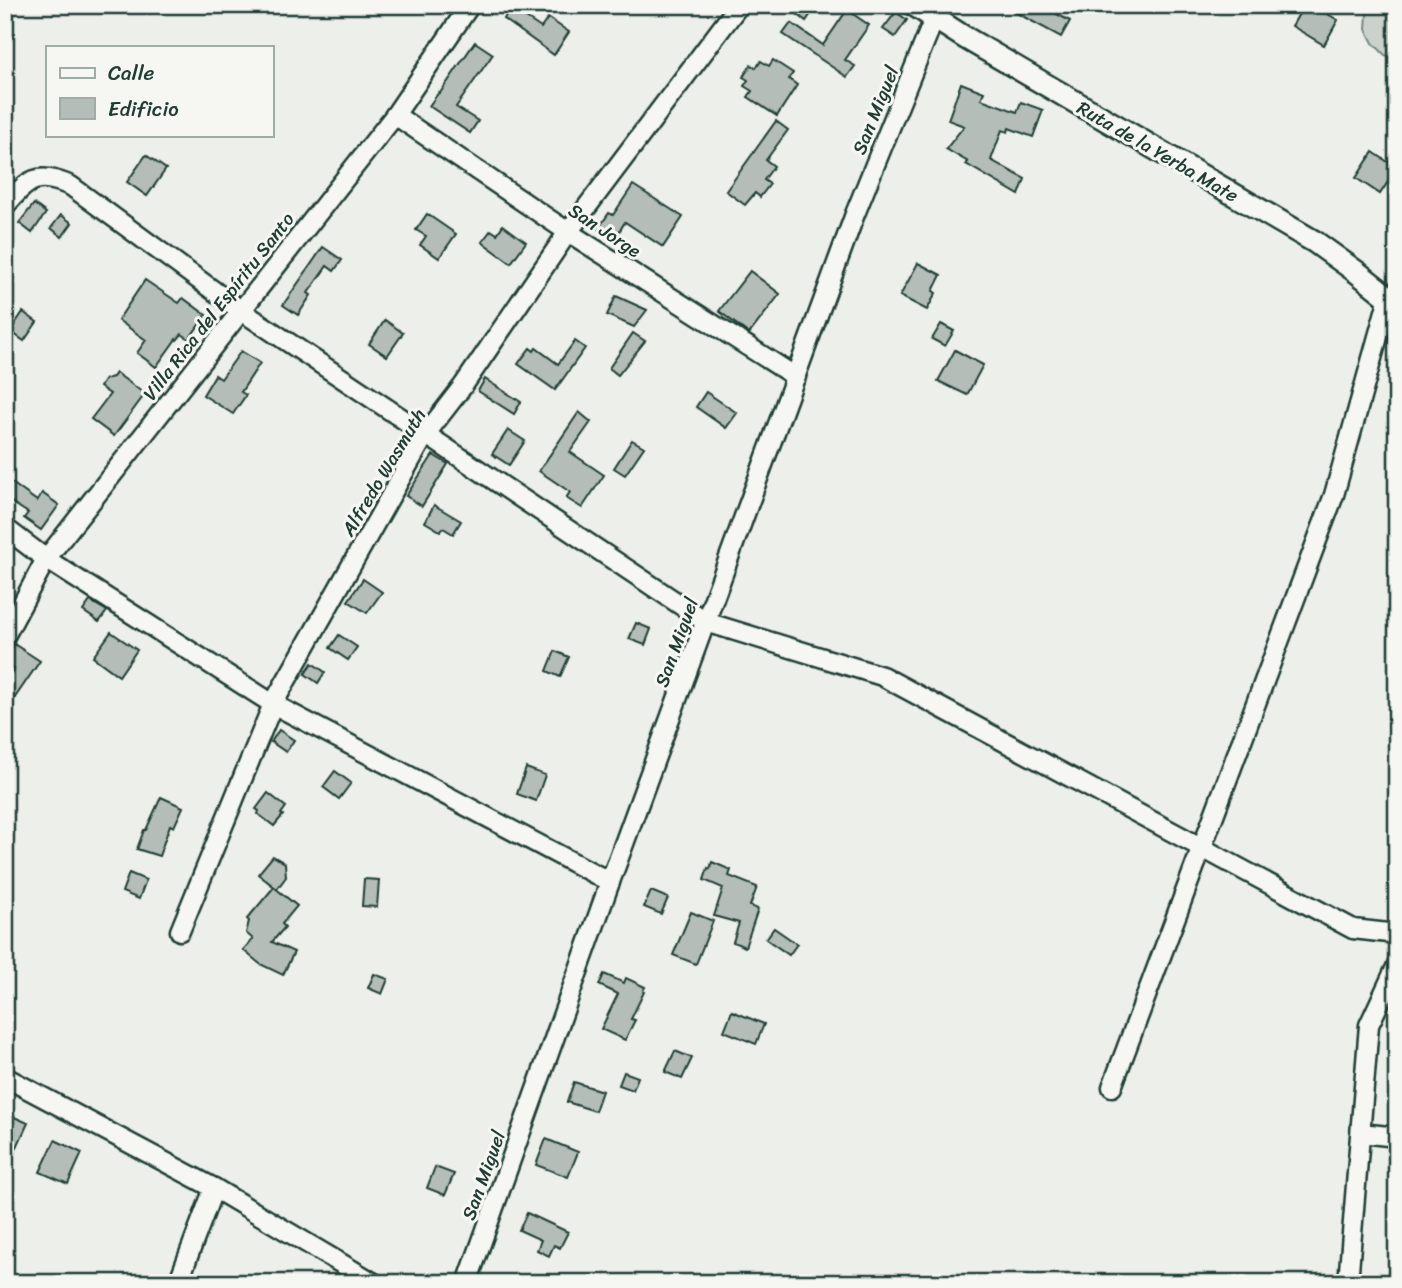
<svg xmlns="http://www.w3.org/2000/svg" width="1402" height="1288" font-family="Sriracha,sans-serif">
<rect width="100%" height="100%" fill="#edefea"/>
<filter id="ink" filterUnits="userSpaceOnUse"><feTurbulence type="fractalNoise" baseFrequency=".0143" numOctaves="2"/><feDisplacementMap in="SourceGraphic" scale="14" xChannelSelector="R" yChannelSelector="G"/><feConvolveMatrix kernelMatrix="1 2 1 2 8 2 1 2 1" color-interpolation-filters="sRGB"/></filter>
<g filter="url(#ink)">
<path fill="#cbd2cc" stroke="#758880" stroke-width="2" d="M 1374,5 L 1397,5 L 1397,58 L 1385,55 L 1373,43 L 1366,29 L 1367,14 Z"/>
<g fill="#b4bdb8" stroke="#1f3d34" stroke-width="2">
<path d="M 785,5 L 817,5 L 806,21 Z"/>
<path d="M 1002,5 L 1040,5 L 1070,21 L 1061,37 Z"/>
<path d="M 1304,5 L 1312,5 L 1338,20 L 1324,45 L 1292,26 Z"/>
<path d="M 511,8 L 541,28 L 548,18 L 569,32 L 554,55 L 504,19 Z"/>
<path d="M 847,10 L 869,25 L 845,60 L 855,66 L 847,77 L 783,34 L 791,23 L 823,45 Z"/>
<path d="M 896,12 L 907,20 L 895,37 L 883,29 Z"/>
<path d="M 475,42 L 493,54 L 456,107 L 478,121 L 470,133 L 429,106 L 439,92 L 440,93 Z"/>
<path d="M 773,60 L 793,73 L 789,79 L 797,85 L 777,116 L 748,97 L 752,91 L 744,86 L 748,80 L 743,77 L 751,65 L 756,68 L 761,61 L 769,66 Z"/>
<path d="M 961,83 L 984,92 L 981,99 L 1017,112 L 1021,102 L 1043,110 L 1033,137 L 1009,128 L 1008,132 L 1002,130 L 991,160 L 1025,179 L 1019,195 L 966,164 L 968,162 L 946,149 L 964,126 L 948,120 Z"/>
<path d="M 776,121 L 788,130 L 766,160 L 774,166 L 764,180 L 770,184 L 760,197 L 755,193 L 745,205 L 726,191 Z"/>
<path d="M 1373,152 L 1397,168 L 1380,194 L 1356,178 Z"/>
<path d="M 146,155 L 166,169 L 147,196 L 127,182 Z"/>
<path d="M 633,185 L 683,217 L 663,247 L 625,222 L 614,240 L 598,229 L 609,213 L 613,215 Z"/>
<path d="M 34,204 L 46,213 L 32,233 L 19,223 Z"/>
<path d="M 427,214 L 456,234 L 439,258 L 420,245 L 426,236 L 416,230 Z"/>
<path d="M 61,215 L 72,223 L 62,237 L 51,228 Z"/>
<path d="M 503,225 L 526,242 L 511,263 L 482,242 L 491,230 L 497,234 Z"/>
<path d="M 323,247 L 342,260 L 334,271 L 327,266 L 308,293 L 311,295 L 298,315 L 283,305 Z"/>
<path d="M 918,263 L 941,275 L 933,291 L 936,293 L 927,310 L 900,296 Z"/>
<path d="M 750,271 L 780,294 L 749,334 L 719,311 Z"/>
<path d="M 145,280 L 179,303 L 183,298 L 206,315 L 189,339 L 182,334 L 177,340 L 176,339 L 156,367 L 137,353 L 146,340 L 118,320 Z"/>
<path d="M 616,296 L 647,310 L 634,327 L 607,315 Z"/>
<path d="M 23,312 L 37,322 L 24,341 L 10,331 Z"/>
<path d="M 385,320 L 403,333 L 387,356 L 369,344 Z"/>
<path d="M 941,324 L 954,331 L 945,346 L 932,339 Z"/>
<path d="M 633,333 L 645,341 L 618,375 L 609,368 Z"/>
<path d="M 575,341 L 585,348 L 555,390 L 518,364 L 530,348 L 534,351 L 536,348 L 558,364 Z"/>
<path d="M 955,350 L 983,365 L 967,395 L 938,381 Z"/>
<path d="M 241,351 L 260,363 L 241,392 L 246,395 L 233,414 L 203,395 L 215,375 L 221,379 Z"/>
<path d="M 116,373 L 145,394 L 114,436 L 91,419 L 110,394 L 100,387 L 105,379 L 113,377 Z"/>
<path d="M 485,379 L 521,402 L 514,414 L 478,391 Z"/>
<path d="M 706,392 L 737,413 L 726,428 L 696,407 Z"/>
<path d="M 579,412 L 591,422 L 570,452 L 604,475 L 582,508 L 566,498 L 570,492 L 539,471 Z"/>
<path d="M 508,430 L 525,441 L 509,465 L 492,454 Z"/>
<path d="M 632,440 L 644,447 L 625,475 L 614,468 Z"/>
<path d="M 433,455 L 448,464 L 422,506 L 406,496 Z"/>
<path d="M 5,478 L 37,501 L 42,493 L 59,505 L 41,530 L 24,518 L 28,513 L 5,498 Z"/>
<path d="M 434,505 L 461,521 L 453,534 L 443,528 L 440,531 L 425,522 Z"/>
<path d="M 363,579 L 382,592 L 367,613 L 348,601 Z"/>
<path d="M 90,601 L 107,611 L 99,622 L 83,611 Z"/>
<path d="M 636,623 L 651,629 L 645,645 L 629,639 Z"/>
<path d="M 111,632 L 137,650 L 119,676 L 93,657 Z"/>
<path d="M 339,635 L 357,647 L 348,660 L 330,648 Z"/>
<path d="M 14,644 L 40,661 L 5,712 L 5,682 L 14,669 L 5,663 L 5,658 Z"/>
<path d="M 555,651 L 569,657 L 560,677 L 547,671 Z"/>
<path d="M 312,663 L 325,672 L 318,683 L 305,674 Z"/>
<path d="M 279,730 L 294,740 L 286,752 L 271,742 Z"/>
<path d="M 526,768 L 545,775 L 536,801 L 517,794 Z"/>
<path d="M 335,771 L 351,783 L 339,799 L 323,787 Z"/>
<path d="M 268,793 L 286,807 L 281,814 L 283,815 L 274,826 L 258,814 L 259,811 L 256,809 Z"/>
<path d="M 161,797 L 183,807 L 174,827 L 170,825 L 159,856 L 137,849 L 144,830 L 146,830 Z"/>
<path d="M 273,856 L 285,863 L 286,877 L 277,889 L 258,874 Z"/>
<path d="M 712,862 L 731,870 L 729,876 L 757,887 L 750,906 L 758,909 L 745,947 L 733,942 L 739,923 L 714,916 L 723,888 L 704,880 L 708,868 L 710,869 Z"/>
<path d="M 129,873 L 146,880 L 139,899 L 122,892 Z"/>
<path d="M 364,879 L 379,880 L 377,907 L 362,906 Z"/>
<path d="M 274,887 L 297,906 L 282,924 L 285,927 L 272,942 L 294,952 L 283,975 L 260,964 L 243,950 L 253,939 L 246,933 L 249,921 L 247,919 Z"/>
<path d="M 651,891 L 668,898 L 661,914 L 644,907 Z"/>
<path d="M 691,912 L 713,921 L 696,964 L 673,955 Z"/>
<path d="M 774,928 L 797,944 L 789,955 L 766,939 Z"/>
<path d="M 374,974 L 388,979 L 382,994 L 368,988 Z"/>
<path d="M 604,974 L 624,983 L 626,978 L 645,987 L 643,991 L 644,992 L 631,1019 L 635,1020 L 625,1040 L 601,1029 L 618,994 L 599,985 Z"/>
<path d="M 732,1011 L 764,1024 L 756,1044 L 724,1031 Z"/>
<path d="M 675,1051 L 692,1058 L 682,1079 L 665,1072 Z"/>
<path d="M 624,1072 L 638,1077 L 633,1090 L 619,1085 Z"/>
<path d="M 574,1082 L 602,1091 L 595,1111 L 567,1102 Z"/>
<path d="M 5,1113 L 28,1123 L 5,1173 Z"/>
<path d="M 546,1139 L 578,1152 L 568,1177 L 536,1165 Z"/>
<path d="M 55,1140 L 82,1153 L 68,1184 L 40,1172 Z"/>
<path d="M 435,1167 L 454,1174 L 445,1195 L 427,1188 Z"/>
<path d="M 527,1213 L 568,1232 L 560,1248 L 554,1245 L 549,1256 L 537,1250 L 541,1240 L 519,1230 Z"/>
</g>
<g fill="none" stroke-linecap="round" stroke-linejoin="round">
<g stroke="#1f3d34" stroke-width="23">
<g id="minor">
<path d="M 395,115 L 568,232 L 796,377"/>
<path d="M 5,206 C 29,179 36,171 71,186 L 240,310 L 706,622 L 882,676 L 1353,929 L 1397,934"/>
<path d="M 5,528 L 46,559 L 273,704 L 610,882"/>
<path d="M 5,636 L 46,559 L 395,115 L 470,5"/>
<path d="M 180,931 L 273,704 L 425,435 L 463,386 L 568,232 L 739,5"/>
<path d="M 5,1077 L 214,1188 L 374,1283"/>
<path d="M 1112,1087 L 1334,495 L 1389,297"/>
<path d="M 1361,1133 L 1397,1137"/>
<path d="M 178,1283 L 214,1188"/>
<path d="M 467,1283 L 610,882 L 855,214 L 934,19 L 944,5"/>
<path d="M 1348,1283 L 1369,1025 L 1397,965"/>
</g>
</g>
<g stroke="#1f3d34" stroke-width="26">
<path id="major" d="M 914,5 L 964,37 L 1315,242 L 1358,273 L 1397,304"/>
</g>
<use href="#minor" stroke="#f6f6f2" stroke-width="18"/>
<use href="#major" stroke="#f6f6f2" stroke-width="21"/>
</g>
</g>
<g text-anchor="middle" stroke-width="6" stroke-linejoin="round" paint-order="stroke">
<g font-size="19" fill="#1f3d34" stroke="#f6f6f2">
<text transform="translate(875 110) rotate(-68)" y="7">San Miguel</text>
<text transform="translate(1158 151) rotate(30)" y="7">Ruta de la Yerba Mate</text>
<text transform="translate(605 230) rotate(33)" y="7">San Jorge</text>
<text transform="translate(218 306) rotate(-52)" y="7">Villa Rica del Espíritu Santo</text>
<text transform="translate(383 472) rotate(-59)" y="7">Alfredo Wasmuth</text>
<text transform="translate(676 642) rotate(-70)" y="7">San Miguel</text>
<text transform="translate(483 1175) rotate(-70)" y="7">San Miguel</text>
</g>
</g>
<rect width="1402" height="1288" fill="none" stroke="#f6f6f2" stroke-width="28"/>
<rect x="14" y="14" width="1374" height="1260" fill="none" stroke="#1f3d34" stroke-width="2.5" filter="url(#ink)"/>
<rect x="46" y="46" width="228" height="91" fill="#f6f6f2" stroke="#a0aca6" stroke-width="2"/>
<rect x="60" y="68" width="35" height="10" fill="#f6f6f2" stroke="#a0aca6" stroke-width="2"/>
<text x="108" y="80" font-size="21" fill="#1f3d34">Calle</text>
<rect x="60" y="98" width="35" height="21" fill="#b4bdb8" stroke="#a0aca6" stroke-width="2"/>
<text x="108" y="116" font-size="21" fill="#1f3d34">Edificio</text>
</svg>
